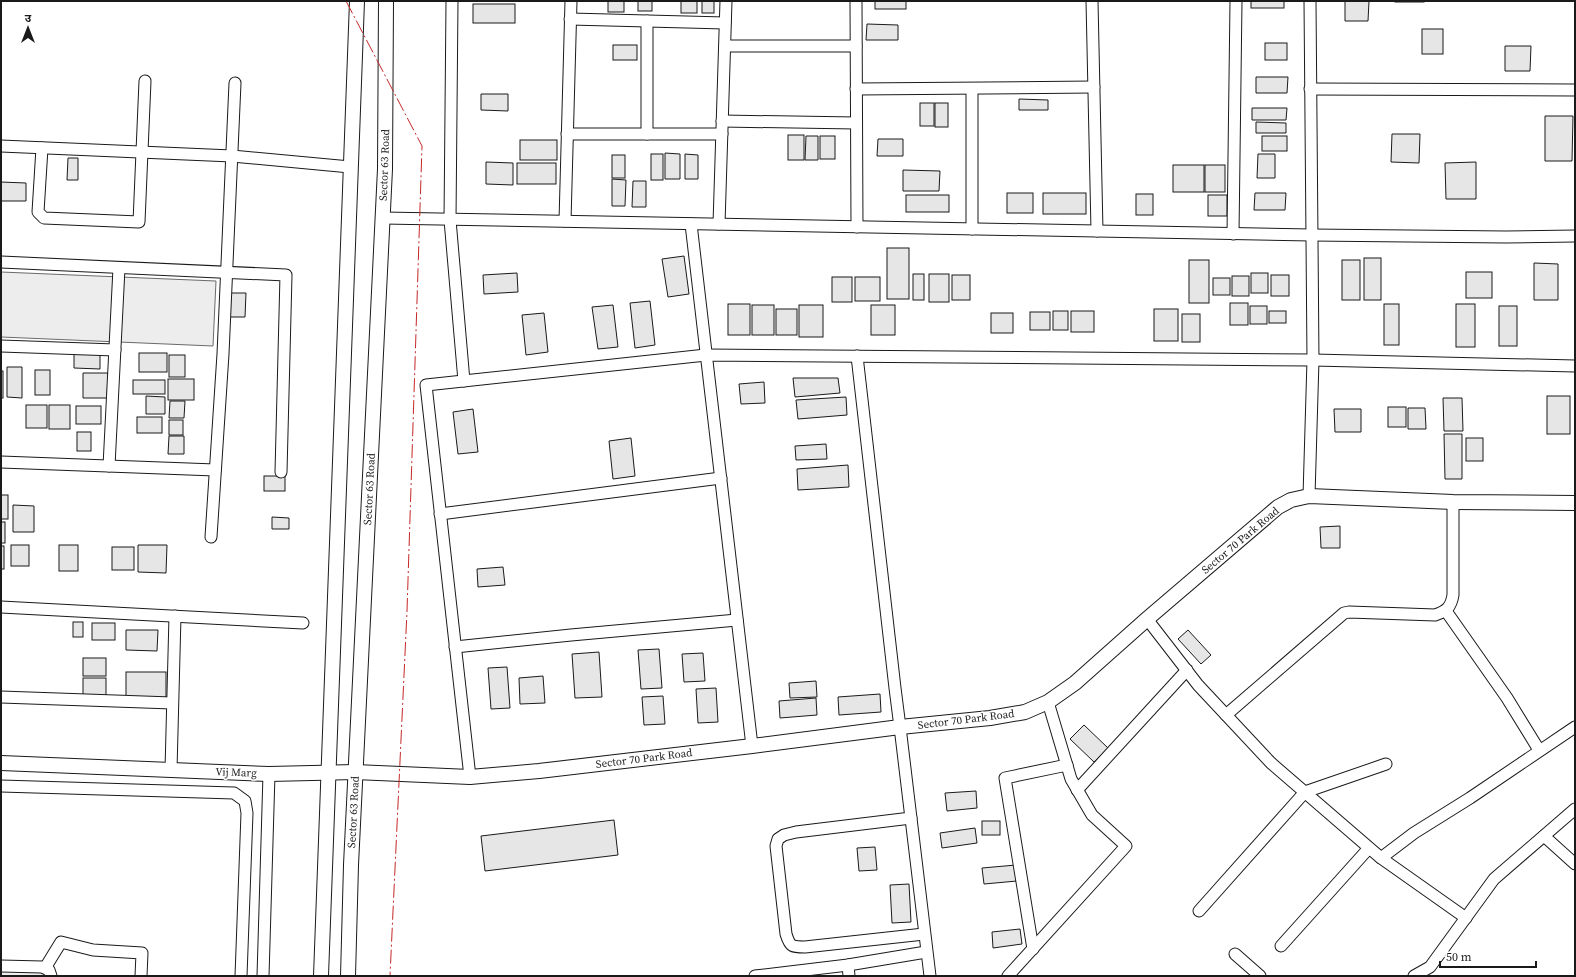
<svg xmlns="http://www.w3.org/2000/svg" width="1576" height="977" font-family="'Source Serif 4','Noto Sans Devanagari',serif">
<rect width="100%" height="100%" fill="#fff"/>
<g fill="#ededed" stroke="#6a6a6a">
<path d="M 1,272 L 216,281 L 213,346 L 1,337 Z"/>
<path d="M 1,971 L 47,972 L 47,976 L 1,976 Z"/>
</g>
<g fill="#e6e6e6" stroke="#1a1a1a">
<rect x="608" y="1" width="16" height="11"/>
<rect x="638" y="1" width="14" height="10"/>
<rect x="681" y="1" width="16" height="12"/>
<rect x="702" y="1" width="12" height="12"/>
<rect x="875" y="1" width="31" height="8"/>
<rect x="1251" y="1" width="33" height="7"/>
<path d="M 1345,1 L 1369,1 L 1368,21 L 1345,21 Z"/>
<rect x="1395" y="1" width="29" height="1"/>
<rect x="473" y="4" width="42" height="19"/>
<path d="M 867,24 L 898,25 L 898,40 L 866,40 Z"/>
<rect x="1422" y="29" width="21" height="25"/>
<rect x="1265" y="43" width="22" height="17"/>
<rect x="613" y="45" width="24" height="15"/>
<path d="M 1505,46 L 1531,46 L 1530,71 L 1505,71 Z"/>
<path d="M 1256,77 L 1288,77 L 1287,93 L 1256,93 Z"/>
<path d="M 481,94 L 508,94 L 508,111 L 481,110 Z"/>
<path d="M 1019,99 L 1048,100 L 1048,110 L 1019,110 Z"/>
<rect x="920" y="103" width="14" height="23"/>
<rect x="935" y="103" width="13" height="24"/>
<path d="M 1252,108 L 1287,108 L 1286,120 L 1252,120 Z"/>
<path d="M 1545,116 L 1573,116 L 1572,161 L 1545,161 Z"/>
<path d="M 1256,122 L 1286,123 L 1286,133 L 1256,133 Z"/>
<path d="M 1392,134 L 1420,134 L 1419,163 L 1391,162 Z"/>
<rect x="788" y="135" width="16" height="25"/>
<path d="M 806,136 L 818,136 L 818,160 L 805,160 Z"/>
<rect x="820" y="136" width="15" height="23"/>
<rect x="1262" y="136" width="25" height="15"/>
<path d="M 878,139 L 903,139 L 903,156 L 877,156 Z"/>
<rect x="520" y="140" width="37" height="20"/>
<path d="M 665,153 L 680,154 L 680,179 L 665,179 Z"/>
<rect x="651" y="154" width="12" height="26"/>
<path d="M 685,154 L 698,155 L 698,179 L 685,179 Z"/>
<path d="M 1258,154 L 1275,154 L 1275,178 L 1257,178 Z"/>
<rect x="612" y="155" width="13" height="23"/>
<path d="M 68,158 L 78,158 L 78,180 L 67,180 Z"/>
<path d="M 486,162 L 513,163 L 513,185 L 486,184 Z"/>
<path d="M 1476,162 L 1476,199 L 1446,199 L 1445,163 Z"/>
<rect x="517" y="163" width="39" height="21"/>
<rect x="1173" y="165" width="31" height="27"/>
<rect x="1205" y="165" width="20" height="27"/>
<path d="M 903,170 L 940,171 L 939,191 L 903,191 Z"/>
<path d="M 612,179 L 626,180 L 625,206 L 612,206 Z"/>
<path d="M 633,181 L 646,181 L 646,207 L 632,207 Z"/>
<path d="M 1,182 L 26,183 L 26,201 L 1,201 Z"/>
<rect x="1007" y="193" width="26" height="20"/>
<rect x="1043" y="193" width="43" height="21"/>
<path d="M 1255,193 L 1286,193 L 1285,210 L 1254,210 Z"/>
<rect x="1136" y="194" width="17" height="21"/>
<rect x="906" y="195" width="43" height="17"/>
<rect x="1208" y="195" width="19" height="21"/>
<rect x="887" y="248" width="22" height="51"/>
<path d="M 684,256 L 689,294 L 668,297 L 662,259 Z"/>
<rect x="1364" y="258" width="17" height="42"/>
<rect x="1189" y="260" width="20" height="43"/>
<rect x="1342" y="260" width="18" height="40"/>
<path d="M 1534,263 L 1558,264 L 1558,300 L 1534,300 Z"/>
<rect x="1466" y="272" width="26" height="26"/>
<path d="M 517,273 L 518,292 L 484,294 L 483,275 Z"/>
<rect x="1251" y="273" width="17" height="20"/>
<rect x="913" y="274" width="11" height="26"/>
<rect x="929" y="274" width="20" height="28"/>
<rect x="952" y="275" width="18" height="25"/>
<rect x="1271" y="275" width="18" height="21"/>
<rect x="1232" y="276" width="17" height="20"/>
<rect x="832" y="277" width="20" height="25"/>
<rect x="855" y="277" width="25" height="24"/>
<rect x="1213" y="278" width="17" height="17"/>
<path d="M 230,293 L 246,293 L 245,317 L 230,317 Z"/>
<path d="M 650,301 L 655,345 L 635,348 L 630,303 Z"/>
<rect x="1230" y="303" width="18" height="22"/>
<rect x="728" y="304" width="22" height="31"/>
<rect x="1384" y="304" width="15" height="41"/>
<rect x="1456" y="304" width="19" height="43"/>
<path d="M 613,305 L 618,347 L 598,349 L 592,307 Z"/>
<rect x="752" y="305" width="22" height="30"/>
<rect x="799" y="305" width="24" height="32"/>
<rect x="871" y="305" width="24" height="30"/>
<rect x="1250" y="306" width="17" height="18"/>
<rect x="1499" y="306" width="18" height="40"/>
<rect x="776" y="309" width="21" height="26"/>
<rect x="1154" y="309" width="24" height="32"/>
<rect x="1053" y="311" width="15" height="19"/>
<rect x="1071" y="311" width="23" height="21"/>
<rect x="1269" y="311" width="17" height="12"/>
<rect x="1030" y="312" width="20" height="18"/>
<path d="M 544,313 L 548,352 L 526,355 L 522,315 Z"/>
<rect x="991" y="313" width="22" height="20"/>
<rect x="1182" y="314" width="18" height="28"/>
<path d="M 74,352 L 100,352 L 100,369 L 74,368 Z"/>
<rect x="139" y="353" width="28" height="19"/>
<rect x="169" y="355" width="16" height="22"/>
<path d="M 7,367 L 22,367 L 22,398 L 7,397 Z"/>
<rect x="35" y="370" width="15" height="25"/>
<rect x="1" y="371" width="2" height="27"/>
<path d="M 83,373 L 108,373 L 107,398 L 83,398 Z"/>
<path d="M 793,378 L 838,378 L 840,393 L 795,397 Z"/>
<rect x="168" y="379" width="26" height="21"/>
<rect x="133" y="380" width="32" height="14"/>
<path d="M 764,382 L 765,403 L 741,404 L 739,384 Z"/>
<path d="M 146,396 L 165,397 L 165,414 L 146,414 Z"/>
<rect x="1547" y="396" width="23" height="38"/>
<path d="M 846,397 L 847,415 L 798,419 L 796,400 Z"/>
<path d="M 1443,398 L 1462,398 L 1463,431 L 1444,431 Z"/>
<path d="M 170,401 L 185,401 L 184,418 L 169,418 Z"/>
<rect x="26" y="405" width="21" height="23"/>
<rect x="49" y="405" width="21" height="24"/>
<rect x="76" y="406" width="25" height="18"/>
<rect x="1388" y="407" width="18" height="20"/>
<path d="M 1408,408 L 1425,408 L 1426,429 L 1408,429 Z"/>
<path d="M 473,409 L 478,452 L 458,454 L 453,412 Z"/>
<path d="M 1334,409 L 1361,409 L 1361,432 L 1335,432 Z"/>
<rect x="137" y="417" width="25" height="16"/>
<rect x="169" y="420" width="14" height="15"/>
<rect x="77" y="432" width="14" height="19"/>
<path d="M 1444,434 L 1462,434 L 1462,479 L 1445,479 Z"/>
<path d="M 169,436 L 184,436 L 184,454 L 168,454 Z"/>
<path d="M 631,438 L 635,476 L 613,479 L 609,441 Z"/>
<rect x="1466" y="438" width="17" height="23"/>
<path d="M 826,444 L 827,459 L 796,460 L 795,446 Z"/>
<path d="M 848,465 L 849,487 L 798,490 L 797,469 Z"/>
<rect x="264" y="476" width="21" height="15"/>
<rect x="1" y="495" width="7" height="24"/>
<path d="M 13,505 L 34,506 L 34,532 L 13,532 Z"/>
<path d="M 272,517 L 289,518 L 289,529 L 272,529 Z"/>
<rect x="1" y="522" width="4" height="21"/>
<path d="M 1340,526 L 1340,548 L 1321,548 L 1320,527 Z"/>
<rect x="11" y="545" width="18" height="21"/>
<rect x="59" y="545" width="19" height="26"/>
<path d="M 138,545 L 167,545 L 166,573 L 138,572 Z"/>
<rect x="1" y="546" width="3" height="23"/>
<rect x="112" y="547" width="22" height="23"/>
<path d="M 503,567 L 505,585 L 478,587 L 477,569 Z"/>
<rect x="73" y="622" width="10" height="15"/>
<rect x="92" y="623" width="23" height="17"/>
<path d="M 126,630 L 158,630 L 157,651 L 126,650 Z"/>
<path d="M 1188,630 L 1211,655 L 1201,664 L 1178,639 Z"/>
<path d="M 659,649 L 662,688 L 641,689 L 638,650 Z"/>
<path d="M 599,652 L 602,697 L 575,698 L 572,654 Z"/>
<path d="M 703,653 L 705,681 L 684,682 L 682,654 Z"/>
<rect x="83" y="658" width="23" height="18"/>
<path d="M 507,667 L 510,708 L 491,709 L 488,668 Z"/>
<rect x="126" y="672" width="40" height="26"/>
<path d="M 543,676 L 545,703 L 520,704 L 519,678 Z"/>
<rect x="83" y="678" width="23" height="18"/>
<path d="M 816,681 L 817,697 L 790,698 L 789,683 Z"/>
<path d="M 716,688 L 718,722 L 698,723 L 696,689 Z"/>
<path d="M 880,694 L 881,712 L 839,715 L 838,697 Z"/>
<path d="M 663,696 L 665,724 L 644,725 L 642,697 Z"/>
<path d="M 816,698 L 817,715 L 780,718 L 779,701 Z"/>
<path d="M 1084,725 L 1108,748 L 1094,762 L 1070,739 Z"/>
<path d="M 976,791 L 977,808 L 947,811 L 945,793 Z"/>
<path d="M 614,820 L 618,855 L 485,871 L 481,836 Z"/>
<rect x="982" y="821" width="18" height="14"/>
<path d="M 975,828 L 977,843 L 942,848 L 940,833 Z"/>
<path d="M 875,847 L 877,870 L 859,871 L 857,848 Z"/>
<path d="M 1016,865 L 1017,881 L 984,884 L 982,868 Z"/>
<path d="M 909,884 L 911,922 L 892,923 L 890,885 Z"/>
<path d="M 1020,929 L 1022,944 L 993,948 L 992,932 Z"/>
</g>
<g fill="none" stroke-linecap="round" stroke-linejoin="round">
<g stroke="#1a1a1a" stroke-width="13">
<g id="minor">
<path d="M 452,1 L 450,220 L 464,381"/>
<path d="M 856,1 L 857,227"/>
<path d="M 1092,1 L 1097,231"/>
<path d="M 570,19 L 725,23"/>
<path d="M 647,21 L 647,134"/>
<path d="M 725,46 L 856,46"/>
<path d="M 856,89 L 1094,87"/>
<path d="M 972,89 L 972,229"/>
<path d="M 1310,89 L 1575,90"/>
<path d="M 722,121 L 856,123"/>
<path d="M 567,134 L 722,134"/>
<path d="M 1,146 L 232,156 L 350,167"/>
<path d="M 42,148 L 38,212 L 44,218 L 139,222 L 145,81"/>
<path d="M 383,218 L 1311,235 L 1506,237 L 1575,236"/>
<path d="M 565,221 L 571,1"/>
<path d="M 691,224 L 752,746"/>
<path d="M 719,224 L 726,1"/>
<path d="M 1233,234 L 1236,1"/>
<path d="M 1,262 L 286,275 L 281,472"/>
<path d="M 1,346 L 115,350"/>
<path d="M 857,356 L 895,688 L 900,727 L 930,976"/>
<path d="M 1,462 L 215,470"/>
<path d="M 109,466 L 119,268"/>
<path d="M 1309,496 L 1313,360 L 1310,1"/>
<path d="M 440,514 L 721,478"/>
<path d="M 211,537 L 223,354 L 235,83"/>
<path d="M 1,607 L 303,623"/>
<path d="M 1446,611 L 1507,698 L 1539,750"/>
<path d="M 1147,619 L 1198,685 L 1271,763 L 1381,858 L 1466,918"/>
<path d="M 455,647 L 571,635 L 737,620"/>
<path d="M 1,697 L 172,703"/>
<path d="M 1226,715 L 1344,613 L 1349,612 L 1435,615 C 1447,611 1451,607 1453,595 L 1453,502"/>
<path d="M 171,770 L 175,616"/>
<path d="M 470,777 L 426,385 L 706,355 L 1313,360 L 1575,366"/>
<path d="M 1,786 L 234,793 L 245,801 L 247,813 L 241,976"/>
<path d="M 1077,790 L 1187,670"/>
<path d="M 911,818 L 796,832 L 784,835 L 778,839 L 776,846 L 786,934 C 790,947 792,947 805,947 L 924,934"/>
<path d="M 1544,836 L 1575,864"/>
<path d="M 1381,858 L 1414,833 L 1470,798 L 1575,727"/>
<path d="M 1199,911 L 1305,792 L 1386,764"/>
<path d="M 1281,946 L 1369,848"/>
<path d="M 1033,949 L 1005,778 L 1067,765"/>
<path d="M 1235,954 L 1260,976"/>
<path d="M 848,965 L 849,976"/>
<path d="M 1,966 L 42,967 L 49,970 L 51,976"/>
<path d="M 45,968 L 61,942 L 93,950 L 142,953 L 141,976"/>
<path d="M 263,976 L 269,774"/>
<path d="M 755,976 L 848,965 L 926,952"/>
<path d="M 1008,976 L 1126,846 L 1092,815 L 1071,779 L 1048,702"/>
<path d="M 1414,976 L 1430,967 L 1494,879 L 1575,809"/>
</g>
</g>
<g stroke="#1a1a1a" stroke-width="16">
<g id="tertiary">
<path d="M 1,763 L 269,774 L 355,772 L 470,777 L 539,771 L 752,746 L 900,727 L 990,718 L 1025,712 L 1048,702 L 1075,683 L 1147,619 L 1278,507 L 1291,500 L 1309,496 L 1453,502 L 1575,503"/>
<path d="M 321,976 L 357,1"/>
<path d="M 348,976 L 351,865 L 385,169 L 386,1"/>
</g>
</g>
<use href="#minor" stroke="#fff" stroke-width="11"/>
<use href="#tertiary" stroke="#fff" stroke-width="14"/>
<path stroke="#c62828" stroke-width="1" stroke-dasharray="14 3 2 3" stroke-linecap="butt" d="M 346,1 L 422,146 L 407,611 L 390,976"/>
</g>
<g text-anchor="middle" stroke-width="3" stroke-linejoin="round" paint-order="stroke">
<g font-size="11" fill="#1a1a1a" stroke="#fff">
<text transform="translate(384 165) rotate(-88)" y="4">Sector 63 Road</text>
<text transform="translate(369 489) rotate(-87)" y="4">Sector 63 Road</text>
<text transform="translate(1240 540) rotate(-40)" y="4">Sector 70 Park Road</text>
<text transform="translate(966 719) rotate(-7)" y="4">Sector 70 Park Road</text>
<text transform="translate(644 758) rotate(-7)" y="4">Sector 70 Park Road</text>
<text transform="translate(236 772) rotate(2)" y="4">Vij Marg</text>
<text transform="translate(353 812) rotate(-87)" y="4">Sector 63 Road</text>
</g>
</g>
<rect width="1576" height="977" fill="none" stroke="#1a1a1a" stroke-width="4"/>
<g transform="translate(28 28)" stroke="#ffffff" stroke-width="3" paint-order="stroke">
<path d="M0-3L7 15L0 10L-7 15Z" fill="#1a1a1a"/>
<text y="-6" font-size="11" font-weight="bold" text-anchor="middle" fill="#1a1a1a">उ</text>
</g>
<path d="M1440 961v6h96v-6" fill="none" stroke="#1a1a1a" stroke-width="2"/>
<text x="1446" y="961" font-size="12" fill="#1a1a1a" stroke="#ffffff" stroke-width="3" paint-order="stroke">50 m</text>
</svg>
